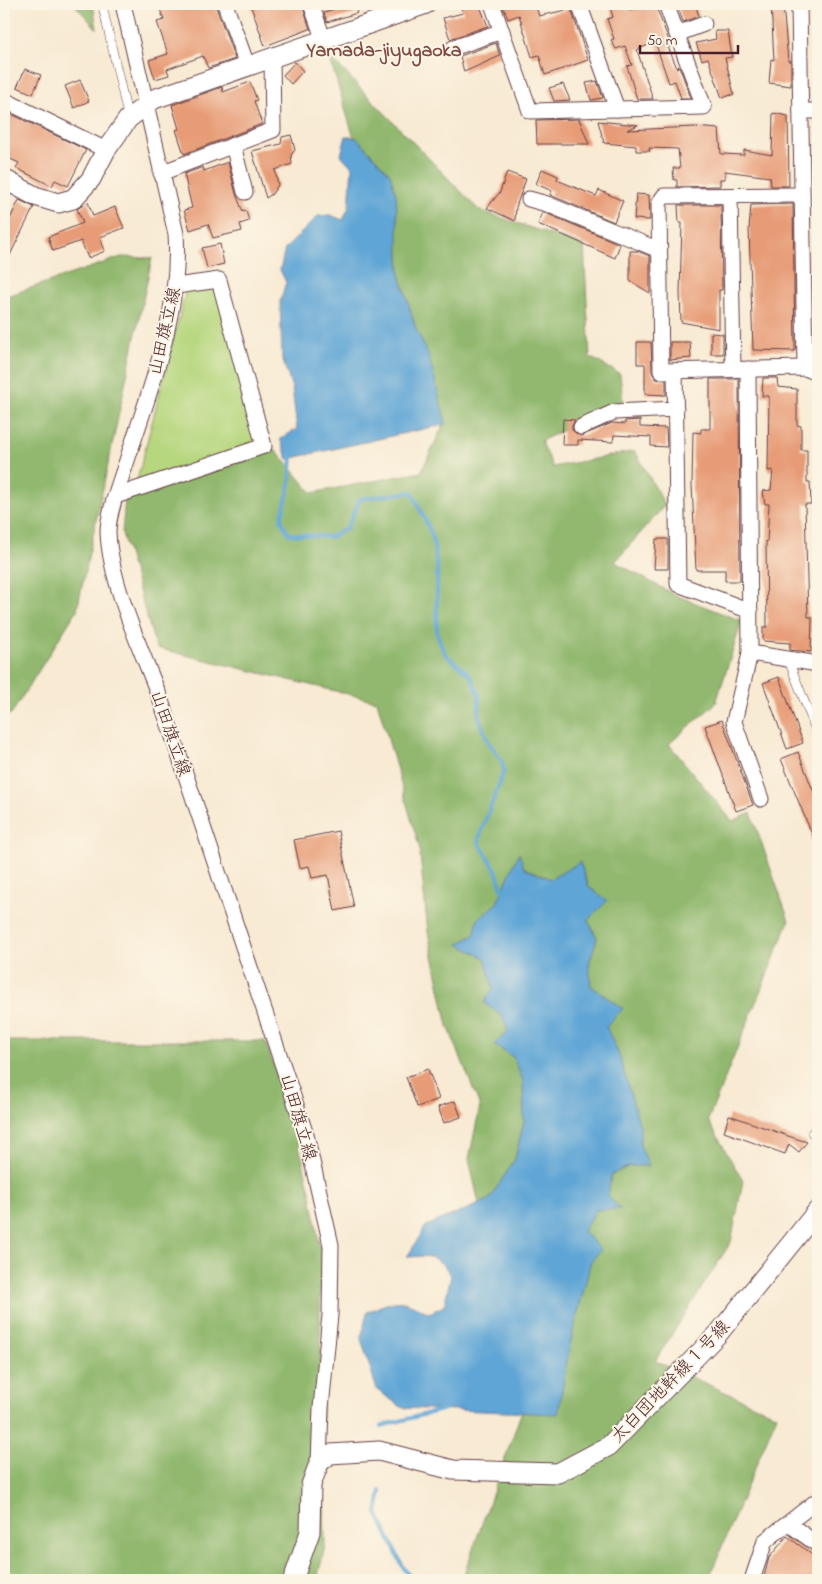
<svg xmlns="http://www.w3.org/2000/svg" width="822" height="1584" font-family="'Indie Flower','Klee One',sans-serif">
<rect width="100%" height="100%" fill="#fcf5e5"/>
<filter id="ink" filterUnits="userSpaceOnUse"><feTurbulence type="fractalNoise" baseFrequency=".02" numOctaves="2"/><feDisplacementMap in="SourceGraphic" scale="10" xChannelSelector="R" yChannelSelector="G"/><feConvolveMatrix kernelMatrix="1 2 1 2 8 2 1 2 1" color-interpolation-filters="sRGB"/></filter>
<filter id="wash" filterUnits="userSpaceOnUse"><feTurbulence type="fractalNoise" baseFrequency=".0096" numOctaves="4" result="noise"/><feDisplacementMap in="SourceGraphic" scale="20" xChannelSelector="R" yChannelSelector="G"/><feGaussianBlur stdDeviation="1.12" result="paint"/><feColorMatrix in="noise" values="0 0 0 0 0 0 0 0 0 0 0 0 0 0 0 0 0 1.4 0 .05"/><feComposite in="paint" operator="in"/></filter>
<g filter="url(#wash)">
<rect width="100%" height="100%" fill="#f8ead3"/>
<path fill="#b7d77f" stroke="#807b55" d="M 215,281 L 263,444 L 137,481 L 186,290 Z"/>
<g fill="#91b86e" stroke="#6e6c4c">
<path d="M 74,4 L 93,4 L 97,29 Z"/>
<path d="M 329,56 L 479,210 L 584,246 L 590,357 L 620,374 L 623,401 L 541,441 L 553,467 L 635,451 L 665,505 L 615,562 L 675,595 L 742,621 L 716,703 L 669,744 L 732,821 L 751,813 L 789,921 L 708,1120 L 743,1181 L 731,1242 L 655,1361 L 777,1415 L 708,1580 L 462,1580 L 524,1405 L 469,1159 L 480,1106 L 448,1026 L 428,932 L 419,846 L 377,701 L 156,648 L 122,533 L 125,499 L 276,450 L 312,493 L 421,472 L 442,428 Z"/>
<path d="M 121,257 L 152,258 L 77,610 L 12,713 L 4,717 L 4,297 Z"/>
<path d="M 4,1041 L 265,1041 L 290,1109 L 311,1195 L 321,1253 L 320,1314 L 325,1546 L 317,1580 L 4,1580 Z"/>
</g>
<g fill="#5ea5d5" stroke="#546280">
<path d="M 346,136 L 357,138 L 390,174 L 396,195 L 400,274 L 415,326 L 429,357 L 446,424 L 288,459 L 280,439 L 297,429 L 292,388 L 282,358 L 280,302 L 286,282 L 280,270 L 285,249 L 318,216 L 330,215 L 343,220 L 349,207 L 352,167 L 341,155 Z"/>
<path d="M 519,853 L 524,868 L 551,879 L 580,862 L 589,887 L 607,901 L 588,920 L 597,938 L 589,964 L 591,986 L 623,1009 L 606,1026 L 619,1055 L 640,1126 L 640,1145 L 649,1166 L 630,1166 L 611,1175 L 608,1197 L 621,1209 L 596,1210 L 583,1231 L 601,1250 L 591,1261 L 570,1344 L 558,1414 L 403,1408 L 377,1390 L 361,1339 L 367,1312 C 397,1299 399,1297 429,1313 L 444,1306 L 451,1275 C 436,1254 431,1256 407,1257 L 426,1226 L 489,1200 L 515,1159 L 524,1121 L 523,1081 L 513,1057 L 494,1045 L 508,1031 L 502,1016 L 484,1003 L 493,988 L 485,958 L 458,944 L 474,935 L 478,919 L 496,905 Z"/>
</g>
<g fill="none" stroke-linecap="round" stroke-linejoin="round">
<g stroke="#5ea5d5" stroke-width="4">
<path d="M 292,455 L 290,484 L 281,520 L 289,534 L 331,537 L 347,528 L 360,499 L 412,492 L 432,535 L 437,565 L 437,634 L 445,654 L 470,675 L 479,695 L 479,719 L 488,741 L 502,762 L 504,771 L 479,838 L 479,843 L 496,870 L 504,894"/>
<path d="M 381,1426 L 445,1409"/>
<path d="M 381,1491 L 377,1513 L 403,1567 L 412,1580"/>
</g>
</g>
<g id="blocks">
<g fill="#e79c77">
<path d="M 158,4 L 215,4 L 235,59 L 208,68 L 203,56 L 167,69 L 169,75 L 155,79 L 149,60 L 168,54 L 157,22 L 164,20 Z"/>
<path d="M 250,4 L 302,4 L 310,29 L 265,46 Z"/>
<path d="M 334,4 L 354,4 L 357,13 L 327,22 L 324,13 L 336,8 Z"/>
<path d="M 460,4 L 479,4 L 488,26 L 450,39 L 443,18 L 463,13 Z"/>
<path d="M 502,4 L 535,4 L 539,16 L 571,9 L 588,60 L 545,75 L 539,55 L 532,57 L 519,15 L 508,19 Z"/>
<path d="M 609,4 L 625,4 L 627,11 L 655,4 L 671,46 L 668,47 L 677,68 L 679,66 L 691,98 L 681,98 L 675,81 L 669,83 L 655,42 L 637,50 L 653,99 L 637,99 L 627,66 L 632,65 L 625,46 L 616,49 L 611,40 L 614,39 L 607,19 L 613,17 Z"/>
<path d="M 677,4 L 695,4 L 699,16 L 683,22 Z"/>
<path d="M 771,4 L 783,4 L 788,61 L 791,61 L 791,86 L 769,83 L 771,59 L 774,60 Z"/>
<path d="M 715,31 L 728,31 L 732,57 L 725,58 L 734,94 L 722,98 L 708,58 L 702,60 L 696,43 L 716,39 Z"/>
<path d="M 496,43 L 500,56 L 464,72 L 460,56 Z"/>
<path d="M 295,62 L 303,71 L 291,84 L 283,75 Z"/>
<path d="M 25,69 L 41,75 L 33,94 L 17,87 Z"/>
<path d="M 80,80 L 89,101 L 74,108 L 65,86 Z"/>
<path d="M 597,81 L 603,98 L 591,100 L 586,83 Z"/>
<path d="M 250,82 L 257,100 L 254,101 L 262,124 L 184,154 L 176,130 L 179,129 L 172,105 L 222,87 L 223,92 Z"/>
<path d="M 563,84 L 570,100 L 554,101 L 549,88 Z"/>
<path d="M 7,112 L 86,150 L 68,186 L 55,180 L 52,186 L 16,168 L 19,163 L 4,156 L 4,118 Z"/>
<path d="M 773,113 L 788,116 L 789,186 L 771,186 L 770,177 L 725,171 L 725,179 L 720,179 L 720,186 L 677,187 L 677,180 L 674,180 L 673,168 L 680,168 L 678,149 L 649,148 L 650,151 L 636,151 L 636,146 L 604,143 L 598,121 L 638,125 L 627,130 L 694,127 L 719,129 L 721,154 L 744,155 L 744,150 L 772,155 Z"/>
<path d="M 579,119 L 589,144 L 537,144 L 536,120 Z"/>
<path d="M 291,135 L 295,150 L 291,155 L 292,164 L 275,170 L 278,185 L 272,194 L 266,198 L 252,151 L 281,144 L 282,137 Z"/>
<path d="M 228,162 L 236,194 L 243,212 L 246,211 L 249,221 L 240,224 L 242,231 L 213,238 L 208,224 L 190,230 L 184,210 L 192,208 L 184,174 L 203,167 L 204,171 Z"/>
<path d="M 542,169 L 558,176 L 557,180 L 596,196 L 599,190 L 623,201 L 614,222 L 550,195 L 552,191 L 536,184 Z"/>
<path d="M 507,172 L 526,179 L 516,207 L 515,221 L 487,208 L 500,192 Z"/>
<path d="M 636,194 L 649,195 L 650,220 L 634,219 Z"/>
<path d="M 19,200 L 34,207 L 4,267 L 4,219 L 9,221 Z"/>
<path d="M 88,202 L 93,216 L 115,207 L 124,228 L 100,237 L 105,251 L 88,258 L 81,241 L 53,251 L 48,237 L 83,223 L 77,209 Z"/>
<path d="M 793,204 L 795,351 L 753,350 L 749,229 L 751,205 Z"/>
<path d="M 678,205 L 721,205 L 722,290 L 719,290 L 719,329 L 681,322 L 680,292 L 682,223 L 679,223 Z"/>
<path d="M 543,212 L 620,244 L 615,258 L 538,224 Z"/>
<path d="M 220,244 L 224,264 L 207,268 L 202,248 Z"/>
<path d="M 630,251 L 637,251 L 650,256 L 650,293 L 630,281 Z"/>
<path d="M 711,333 L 723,334 L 723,354 L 711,354 Z"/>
<path d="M 637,342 L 651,342 L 652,372 L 656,379 L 666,380 L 666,395 L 645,394 L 645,364 L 637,364 Z"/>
<path d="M 670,342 L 690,342 L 691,358 L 670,360 Z"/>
<path d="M 763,378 L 777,378 L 778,387 L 797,389 L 797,425 L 801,426 L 801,450 L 807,450 L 807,482 L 810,482 L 811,504 L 805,504 L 808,617 L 812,617 L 811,652 L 790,650 L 790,643 L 763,641 L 763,627 L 767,627 L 766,541 L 767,542 L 769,504 L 765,504 L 763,491 L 771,490 L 773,470 L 768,471 L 769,396 L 762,396 Z"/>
<path d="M 710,379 L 739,379 L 740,581 L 725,581 L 725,570 L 696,570 L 692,485 L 693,432 L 701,433 L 701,429 L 710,429 Z"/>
<path d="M 563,419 L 575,420 L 572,426 L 572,430 L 581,436 L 612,423 L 625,424 L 625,421 L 640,420 L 640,427 L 666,428 L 667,447 L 651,446 L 651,437 L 614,435 L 613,442 L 578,440 L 578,445 L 562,445 Z"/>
<path d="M 656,539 L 668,539 L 668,569 L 654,569 Z"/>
<path d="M 779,677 L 803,743 L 787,749 L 763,683 Z"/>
<path d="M 722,720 L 753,805 L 736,811 L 705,726 Z"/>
<path d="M 798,752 L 818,803 L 818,849 L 781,759 Z"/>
<path d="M 338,831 L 354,907 L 335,911 L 328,875 L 312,878 L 309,866 L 300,868 L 294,840 Z"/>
<path d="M 428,1069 L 439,1099 L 417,1107 L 406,1077 Z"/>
<path d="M 455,1101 L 461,1117 L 444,1123 L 438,1107 Z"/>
<path d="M 729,1115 L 791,1137 L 807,1142 L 799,1152 L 789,1144 L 785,1154 L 724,1132 Z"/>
<path d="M 787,1536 L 818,1559 L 818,1573 L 813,1580 L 775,1580 L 776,1579 L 764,1577 L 769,1558 Z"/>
</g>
</g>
</g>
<g filter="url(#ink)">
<use href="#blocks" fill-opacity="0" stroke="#643d44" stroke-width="1"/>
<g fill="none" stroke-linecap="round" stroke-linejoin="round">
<g stroke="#643d44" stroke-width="9">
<g id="service">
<path d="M 102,4 L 128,117"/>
<path d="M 788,659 L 818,736"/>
<path d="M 812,1133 L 818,1125"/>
</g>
</g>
<g stroke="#643d44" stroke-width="17">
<g id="minor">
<path d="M 123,4 L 176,234 C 181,308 153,382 130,451 C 124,472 108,510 108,532 C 110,583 141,649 160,698 L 306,1135 L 331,1245 L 330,1315 L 321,1408 L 319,1463"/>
<path d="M 225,4 L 247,65"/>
<path d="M 311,4 L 323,38"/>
<path d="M 492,4 L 530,111 L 704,107 L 666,4"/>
<path d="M 579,4 L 617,109"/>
<path d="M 799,4 L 805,368"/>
<path d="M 677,34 L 704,24"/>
<path d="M 453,48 L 502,31"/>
<path d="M 4,100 L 106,150"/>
<path d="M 801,111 L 818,111"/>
<path d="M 233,145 L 245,192"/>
<path d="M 161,173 L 273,130 L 272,57"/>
<path d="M 802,195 L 664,196 L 659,203 L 661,371 L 805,368 L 818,373"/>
<path d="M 730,196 L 733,369"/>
<path d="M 529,199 L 547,204 L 659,250"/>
<path d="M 748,369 L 750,653 L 734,722 L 761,799"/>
<path d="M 675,371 L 678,584 L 750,611"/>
<path d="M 581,427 L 614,412 L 676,409"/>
<path d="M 116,496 L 264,446 L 219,280 L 176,286"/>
<path d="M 750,653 L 818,664"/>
<path d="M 789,1524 L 818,1545"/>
<path d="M 752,1580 L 765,1541 L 818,1500"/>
</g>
</g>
<g stroke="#643d44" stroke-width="21">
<g id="tertiary">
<path d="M 4,179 L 35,196 L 58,203 L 73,199 L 91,179 L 106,150 L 128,119 L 154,99 L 426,4"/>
<path d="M 293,1580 L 310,1532 L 311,1485 L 319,1463 L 330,1454 L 379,1451 L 453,1470 L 558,1473 L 609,1446 L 718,1334 L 818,1210"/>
</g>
</g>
<use href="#service" stroke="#fff" stroke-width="8"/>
<use href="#minor" stroke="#fff" stroke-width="15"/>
<use href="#tertiary" stroke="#fff" stroke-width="19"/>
</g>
</g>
<g text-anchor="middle" stroke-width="4" stroke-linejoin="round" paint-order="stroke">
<g font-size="18" fill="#4a1f2b" stroke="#fcf5e5">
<text transform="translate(164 331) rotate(-77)" y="6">山田旗立線</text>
<text transform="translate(171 733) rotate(71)" y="6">山田旗立線</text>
<text transform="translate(299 1117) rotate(74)" y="6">山田旗立線</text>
<text transform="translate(670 1381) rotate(-46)" y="6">太白団地幹線１号線</text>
</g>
<g font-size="20" font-weight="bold" fill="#814b46" stroke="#fcf5e5">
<text x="384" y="56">Yamada-jiyugaoka</text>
</g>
</g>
<rect width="822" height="1584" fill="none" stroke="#fcf5e5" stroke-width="20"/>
<path d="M640 45v8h98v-8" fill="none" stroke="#4a1f2b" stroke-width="2.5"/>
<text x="647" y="45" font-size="15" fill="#4a1f2b" stroke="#fcf5e5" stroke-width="4" paint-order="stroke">50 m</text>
</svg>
